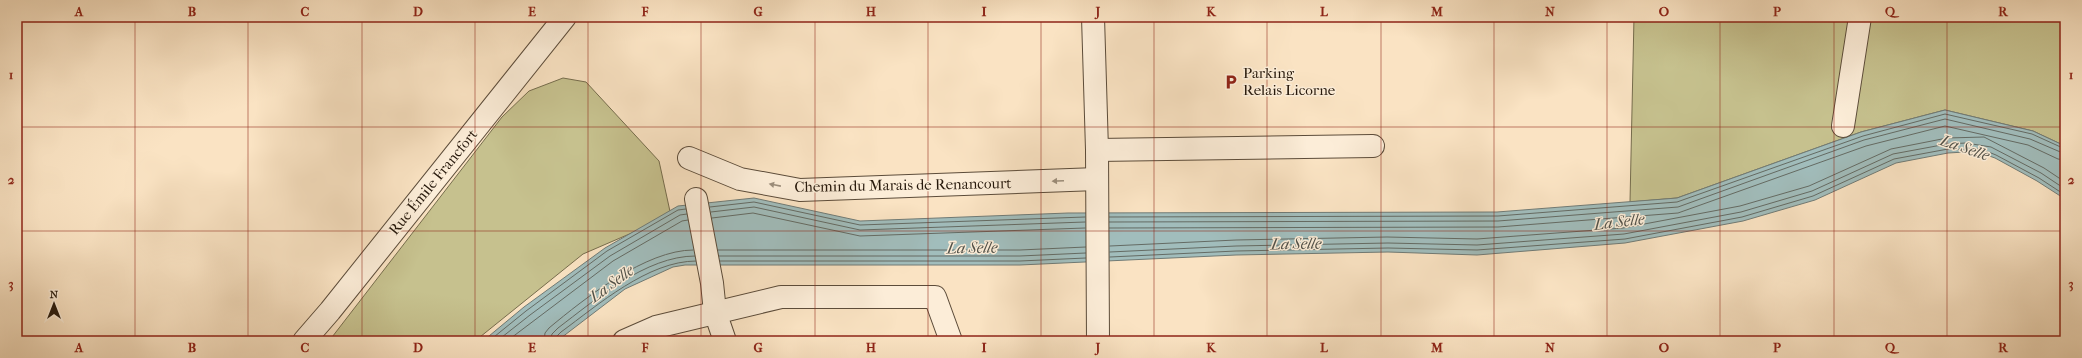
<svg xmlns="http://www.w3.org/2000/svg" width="2082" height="358" font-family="'IM FELL French Canon',serif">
<rect width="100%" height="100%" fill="#fae3c3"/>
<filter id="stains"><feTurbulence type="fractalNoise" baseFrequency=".005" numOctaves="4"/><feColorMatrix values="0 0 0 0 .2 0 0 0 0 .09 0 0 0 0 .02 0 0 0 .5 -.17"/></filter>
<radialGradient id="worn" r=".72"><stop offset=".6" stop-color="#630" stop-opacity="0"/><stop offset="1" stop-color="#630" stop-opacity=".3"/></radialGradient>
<g fill="#c6c18e" stroke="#766d4d">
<path d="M 1634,17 L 2065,17 L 2065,146 L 2033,131 L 1945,110 L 1861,132 L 1677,198 L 1630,202 Z"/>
<path d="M 563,78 L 586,82 L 659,161 L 671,216 L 583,254 L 475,341 L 329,341 L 502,117 L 529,91 Z"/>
</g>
<path fill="#a1bdbc" stroke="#707b76" d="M 1945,110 L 2033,131 L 2065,146 L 2065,199 L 2037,181 L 1995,158 L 1981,153 L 1965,152 L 1948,153 L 1896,163 L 1815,200 L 1743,221 L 1625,243 L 1477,255 L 1388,252 L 1236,255 L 1020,265 L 685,265 L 673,267 L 625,289 L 557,341 L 483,341 L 524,307 L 605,248 L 678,206 L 754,198 L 860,221 L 1068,213 L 1497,212 L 1677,198 L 1861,132 Z"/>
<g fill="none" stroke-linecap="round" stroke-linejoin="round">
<g stroke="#646b64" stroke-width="1">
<path d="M 710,207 L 754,202 L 860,225 L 1085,217"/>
<path d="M 711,212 L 754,207 L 860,230 L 1085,222"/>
<path d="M 1109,217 L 1498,216 L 1677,202 L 1863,136 L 1945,114 L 2032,134 L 2065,149"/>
<path d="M 712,218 L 753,213 L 860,236 L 1085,228"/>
<path d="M 1109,222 L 1498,221 L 1678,207 L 1864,140 L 1945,119 L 2030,139 L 2065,154"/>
<path d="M 1109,228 L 1498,227 L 1678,213 L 1866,146 L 1945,126 L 2028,145 L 2058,159 L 2065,160"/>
<path d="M 1110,246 L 1236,240 L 1387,237 L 1477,239 L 1623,228 L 1740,206 L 1809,186 L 1891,149 L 1947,138 L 1984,137 L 2044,168 L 2065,182"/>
<path d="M 718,250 L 1020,250 L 1086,247"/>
<path d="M 1110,252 L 1236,246 L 1388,243 L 1477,245 L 1624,234 L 1741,212 L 1812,191 L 1893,154 L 1947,144 L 1966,143 L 1991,147 L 2041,173 L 2065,189"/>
<path d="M 719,256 L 1020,256 L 1086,253"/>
<path d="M 1110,257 L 1236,251 L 1388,248 L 1477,250 L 1625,239 L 1742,217 L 1813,196 L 1894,159 L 1948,149 L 1981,149 L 1996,155 L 2039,178 L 2065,195"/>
<path d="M 720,261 L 1020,261 L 1086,258"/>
<path d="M 489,341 L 526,311 L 607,251 L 678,210 L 686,209"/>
<path d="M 497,341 L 530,315 L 610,256 L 680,215 L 687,214"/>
<path d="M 507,341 L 613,261 L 682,221 L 688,220"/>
<path d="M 544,341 L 545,333 L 549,328 C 585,298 646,250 693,250"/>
<path d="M 550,341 L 552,334 L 558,328 C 595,300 646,256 695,256"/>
<path d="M 555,341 L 556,337 L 561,332 C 598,305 648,261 696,261"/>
</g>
<g stroke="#5c4c3a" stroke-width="24">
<g id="minor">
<path d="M 1093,17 L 1097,150 L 1098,341"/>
<path d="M 1843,126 L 1860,17"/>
<path d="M 1097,150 L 1373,146"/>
<path d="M 689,158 L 740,179 L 800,190 L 1097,179"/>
<path d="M 696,199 L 712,283 L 715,312 L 725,341"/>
<path d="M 304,341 L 330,311 L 565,17"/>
<path d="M 624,341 L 656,327 L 781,297 L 935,297 L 951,341"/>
</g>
</g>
<use href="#minor" stroke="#fcedd8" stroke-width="22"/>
</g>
<defs><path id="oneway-solid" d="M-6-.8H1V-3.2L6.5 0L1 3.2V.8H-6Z"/></defs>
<g fill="#9c8e7c">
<use href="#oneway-solid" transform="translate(1058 181) rotate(178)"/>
<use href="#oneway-solid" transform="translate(775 185) rotate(-169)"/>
</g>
<path fill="none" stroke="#8f2418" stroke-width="1" stroke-opacity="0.55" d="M 135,17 L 135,341M 248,17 L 248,341M 362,17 L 362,341M 475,17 L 475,341M 588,17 L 588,341M 701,17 L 701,341M 815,17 L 815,341M 928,17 L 928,341M 1041,17 L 1041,341M 1154,17 L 1154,341M 1267,17 L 1267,341M 1381,17 L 1381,341M 1494,17 L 1494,341M 1607,17 L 1607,341M 1720,17 L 1720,341M 1834,17 L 1834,341M 1947,17 L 1947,341M 17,127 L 2065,127M 17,231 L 2065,231"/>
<defs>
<g id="parking-bare" transform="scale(1.2)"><path d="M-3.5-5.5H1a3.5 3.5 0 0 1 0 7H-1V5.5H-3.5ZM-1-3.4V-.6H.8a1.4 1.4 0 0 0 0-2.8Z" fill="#8f2418" stroke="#fcedd8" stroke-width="2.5" paint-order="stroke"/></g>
</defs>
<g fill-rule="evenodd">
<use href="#parking-bare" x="1231" y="82"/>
</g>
<g text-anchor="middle" stroke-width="3" stroke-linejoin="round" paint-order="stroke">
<g font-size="15" fill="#27190c" stroke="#fcedd8" text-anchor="start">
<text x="1243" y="78">Parking<tspan x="1243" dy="17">Relais Licorne</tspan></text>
</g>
<g font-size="15" fill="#27190c" stroke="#fcedd8">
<text transform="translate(433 182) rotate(-51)" y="5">Rue Émile Francfort</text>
<text transform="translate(903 185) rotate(-1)" y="5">Chemin du Marais de Renancourt</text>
</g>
<g font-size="16" font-style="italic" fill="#52524a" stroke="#fcedd8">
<text transform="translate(1965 147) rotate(19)" y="6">La Selle</text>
<text transform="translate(1619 221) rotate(-7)" y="6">La Selle</text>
<text transform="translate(1296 243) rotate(-1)" y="6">La Selle</text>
<text transform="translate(972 247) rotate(-1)" y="6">La Selle</text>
<text transform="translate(611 283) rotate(-37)" y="6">La Selle</text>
</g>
</g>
<rect width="2082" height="358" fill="none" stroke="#fae3c3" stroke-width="44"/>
<g transform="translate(54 304)" stroke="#fcedd8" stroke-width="3" paint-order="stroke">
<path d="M0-3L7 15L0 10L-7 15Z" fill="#27190c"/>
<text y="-6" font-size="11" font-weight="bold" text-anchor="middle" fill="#27190c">N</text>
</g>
<rect x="22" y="22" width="2038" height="314" fill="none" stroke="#8f2418" stroke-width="1.5"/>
<g font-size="13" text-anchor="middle" font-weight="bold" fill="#8f2418">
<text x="79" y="16">A</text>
<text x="192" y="16">B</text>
<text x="305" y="16">C</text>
<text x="418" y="16">D</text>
<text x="532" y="16">E</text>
<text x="645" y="16">F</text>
<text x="758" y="16">G</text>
<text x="871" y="16">H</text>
<text x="984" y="16">I</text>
<text x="1098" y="16">J</text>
<text x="1211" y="16">K</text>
<text x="1324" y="16">L</text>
<text x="1437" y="16">M</text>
<text x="1550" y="16">N</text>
<text x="1664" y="16">O</text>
<text x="1777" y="16">P</text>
<text x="1890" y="16">Q</text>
<text x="2003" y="16">R</text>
<text x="11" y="79">1</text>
<text x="2071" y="79">1</text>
<text x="11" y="184">2</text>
<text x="2071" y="184">2</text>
<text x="11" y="288">3</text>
<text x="2071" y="288">3</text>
<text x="79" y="352">A</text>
<text x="192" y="352">B</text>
<text x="305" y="352">C</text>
<text x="418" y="352">D</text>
<text x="532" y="352">E</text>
<text x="645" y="352">F</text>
<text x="758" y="352">G</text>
<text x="871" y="352">H</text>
<text x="984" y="352">I</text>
<text x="1098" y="352">J</text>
<text x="1211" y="352">K</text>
<text x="1324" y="352">L</text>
<text x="1437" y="352">M</text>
<text x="1550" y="352">N</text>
<text x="1664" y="352">O</text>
<text x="1777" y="352">P</text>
<text x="1890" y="352">Q</text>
<text x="2003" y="352">R</text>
</g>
<rect width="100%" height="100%" filter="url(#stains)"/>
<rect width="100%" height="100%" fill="url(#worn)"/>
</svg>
